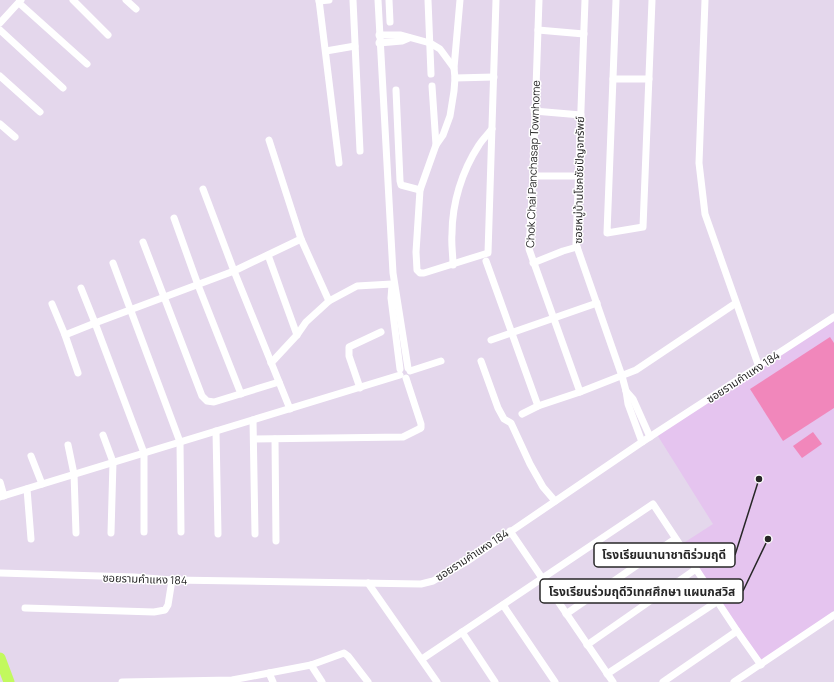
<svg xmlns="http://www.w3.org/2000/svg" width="834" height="682" font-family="Manrope,'Noto Sans Thai',sans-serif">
<rect width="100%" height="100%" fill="#e4d7ec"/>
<path fill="#e5c4ef" d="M 834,318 L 834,611 L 762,662 L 682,544 L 713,524 L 656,433 Z"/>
<g fill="#f187bb">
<path d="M 830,337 L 834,343 L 834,408 L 783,441 L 750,389 Z"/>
<path d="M 813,432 L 822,444 L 802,458 L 793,446 Z"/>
</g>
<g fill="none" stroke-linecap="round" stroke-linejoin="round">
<path stroke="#c2f95e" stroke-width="11" d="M 0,658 L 9,682"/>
<g stroke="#fff" stroke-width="7">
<path d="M 73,0 L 108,35"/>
<path d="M 126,0 L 136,9"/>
<path d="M 319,0 L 339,163"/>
<path d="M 353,0 L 360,151"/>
<path d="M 378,0 L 393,273 L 408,368"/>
<path d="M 389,0 L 390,22"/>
<path d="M 428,0 L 431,74"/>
<path d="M 539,0 L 533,176 L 529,249 L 580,392"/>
<path d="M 585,0 L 576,244 L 622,376 L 626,391 L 628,404 L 642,442"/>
<path d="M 616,0 L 607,233 L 643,227 L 652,0"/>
<path d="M 705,0 L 699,163 L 705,214 L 759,367"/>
<path d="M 319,1 L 329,0"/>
<path d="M 19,3 L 87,64"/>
<path d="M 0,23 L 21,0"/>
<path d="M 0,30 L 63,88"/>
<path d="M 538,30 L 584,34"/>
<path d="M 379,35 L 401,35 L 430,43 L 440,49 L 454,68 L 455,78 L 454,91 L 450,116 L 443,135 L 436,145 L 420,190 L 416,252 L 417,270 L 420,273 L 424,273 L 488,253 L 496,0"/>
<path d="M 379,43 L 402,41 L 409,38"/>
<path d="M 326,51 L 355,46"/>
<path d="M 454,68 L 460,0"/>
<path d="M 0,76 L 40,112"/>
<path d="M 455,78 L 494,77"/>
<path d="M 613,79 L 649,79"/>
<path d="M 432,86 L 436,145"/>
<path d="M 396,90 L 400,181 L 401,185 L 420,190"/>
<path d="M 534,111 L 581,115"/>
<path d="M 0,124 L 15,137"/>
<path d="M 269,140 L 301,239 L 329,301"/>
<path d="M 533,176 L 577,176"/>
<path d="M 174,218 L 198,285 L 241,394"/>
<path d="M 143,242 L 202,396 L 207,401 L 214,402 L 279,382"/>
<path d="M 268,255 L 297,335"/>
<path d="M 486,261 L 538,406"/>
<path d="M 113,263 L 180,442 L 181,532"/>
<path d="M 533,263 L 563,251 L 577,247"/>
<path d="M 453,265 C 453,254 451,244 452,234 C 452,203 462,171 479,145 C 482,140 488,134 492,129"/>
<path d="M 392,285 L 391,298 L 400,369"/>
<path d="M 81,288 L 95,323 L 234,271 L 203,189"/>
<path d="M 52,304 L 65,335 L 78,373"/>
<path d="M 65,335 L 95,323 L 144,453 L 144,532"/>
<path d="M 491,340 L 597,303"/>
<path d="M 481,361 L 498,408 L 504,419 L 511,423 L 530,464 L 543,487 L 555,501"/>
<path d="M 271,363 L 297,335 L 306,322 L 329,301 L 357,286 L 392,284"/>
<path d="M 410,371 L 441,361"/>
<path d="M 360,388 L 349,356 L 349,347 L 381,332"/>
<path d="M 626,391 L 633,399 L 650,437"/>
<path d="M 290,409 L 234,271 L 301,239"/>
<path d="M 522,414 L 538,406 L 580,392 L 636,370 L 736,303"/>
<path d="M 253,420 L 255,534"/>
<path d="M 216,431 L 218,534"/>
<path d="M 103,435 L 113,462 L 111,533"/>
<path d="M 254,439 L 403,437 L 421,428 L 421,424 L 406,378"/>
<path d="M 275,439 L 276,541"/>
<path d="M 68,445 L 74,474 L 76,533"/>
<path d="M 31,456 L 42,484"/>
<path d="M 0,482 L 4,496"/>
<path d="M 27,489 L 31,539"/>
<path d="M 0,497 L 400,375"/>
<path d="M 510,531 L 613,682"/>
<path d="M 0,573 L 134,577 L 172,580 L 421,584 L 433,581 L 466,562 L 642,442 L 834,317"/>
<path d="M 368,583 L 437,682"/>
<path d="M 503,605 L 555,682"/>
<path d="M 25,608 L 154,612 L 165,610 L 168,605 L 172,580"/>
<path d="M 566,614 L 675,539"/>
<path d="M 462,632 L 495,682"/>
<path d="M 587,645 L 696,569"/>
<path d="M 422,659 L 653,504 L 737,631 L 761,665"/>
<path d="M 311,665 L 322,682"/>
<path d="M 269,673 L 273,682"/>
<path d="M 607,674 L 718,601"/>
<path d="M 122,682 L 232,680 L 311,665 L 344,653 L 348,656 L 368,682"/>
<path d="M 663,682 L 737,631"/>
<path d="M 734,682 L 834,615"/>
</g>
</g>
<g text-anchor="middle" stroke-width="3" stroke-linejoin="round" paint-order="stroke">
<g font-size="11" fill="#272727" stroke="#fff">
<text transform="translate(533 164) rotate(-88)" y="4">Chok Chai Panchasap Townhome</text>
<text transform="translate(579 180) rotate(-89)" y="4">ซอยหมู่บ้านโชคชัยปัญจทรัพย์</text>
<text transform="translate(743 377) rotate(-33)" y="4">ซอยรามคำแหง 184</text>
<text transform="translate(472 555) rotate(-33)" y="4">ซอยรามคำแหง 184</text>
<text transform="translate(145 579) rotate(2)" y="4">ซอยรามคำแหง 184</text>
</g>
</g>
<path fill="none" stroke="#272727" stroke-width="1.5" d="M759 479L735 555M768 539L743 591"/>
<g fill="#272727" stroke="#fff" stroke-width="1.5">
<circle cx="759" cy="479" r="4"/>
<circle cx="768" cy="539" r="4"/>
</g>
<g fill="#fff" stroke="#272727" stroke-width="1.5">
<rect x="594" y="543" width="141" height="24" rx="4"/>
<rect x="540" y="579" width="203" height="24" rx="4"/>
</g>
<g font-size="12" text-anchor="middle" font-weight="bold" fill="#272727">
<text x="664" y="559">โรงเรียนนานาชาติร่วมฤดี</text>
<text x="642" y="596">โรงเรียนร่วมฤดีวิเทศศึกษา แผนกสวิส</text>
</g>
</svg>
